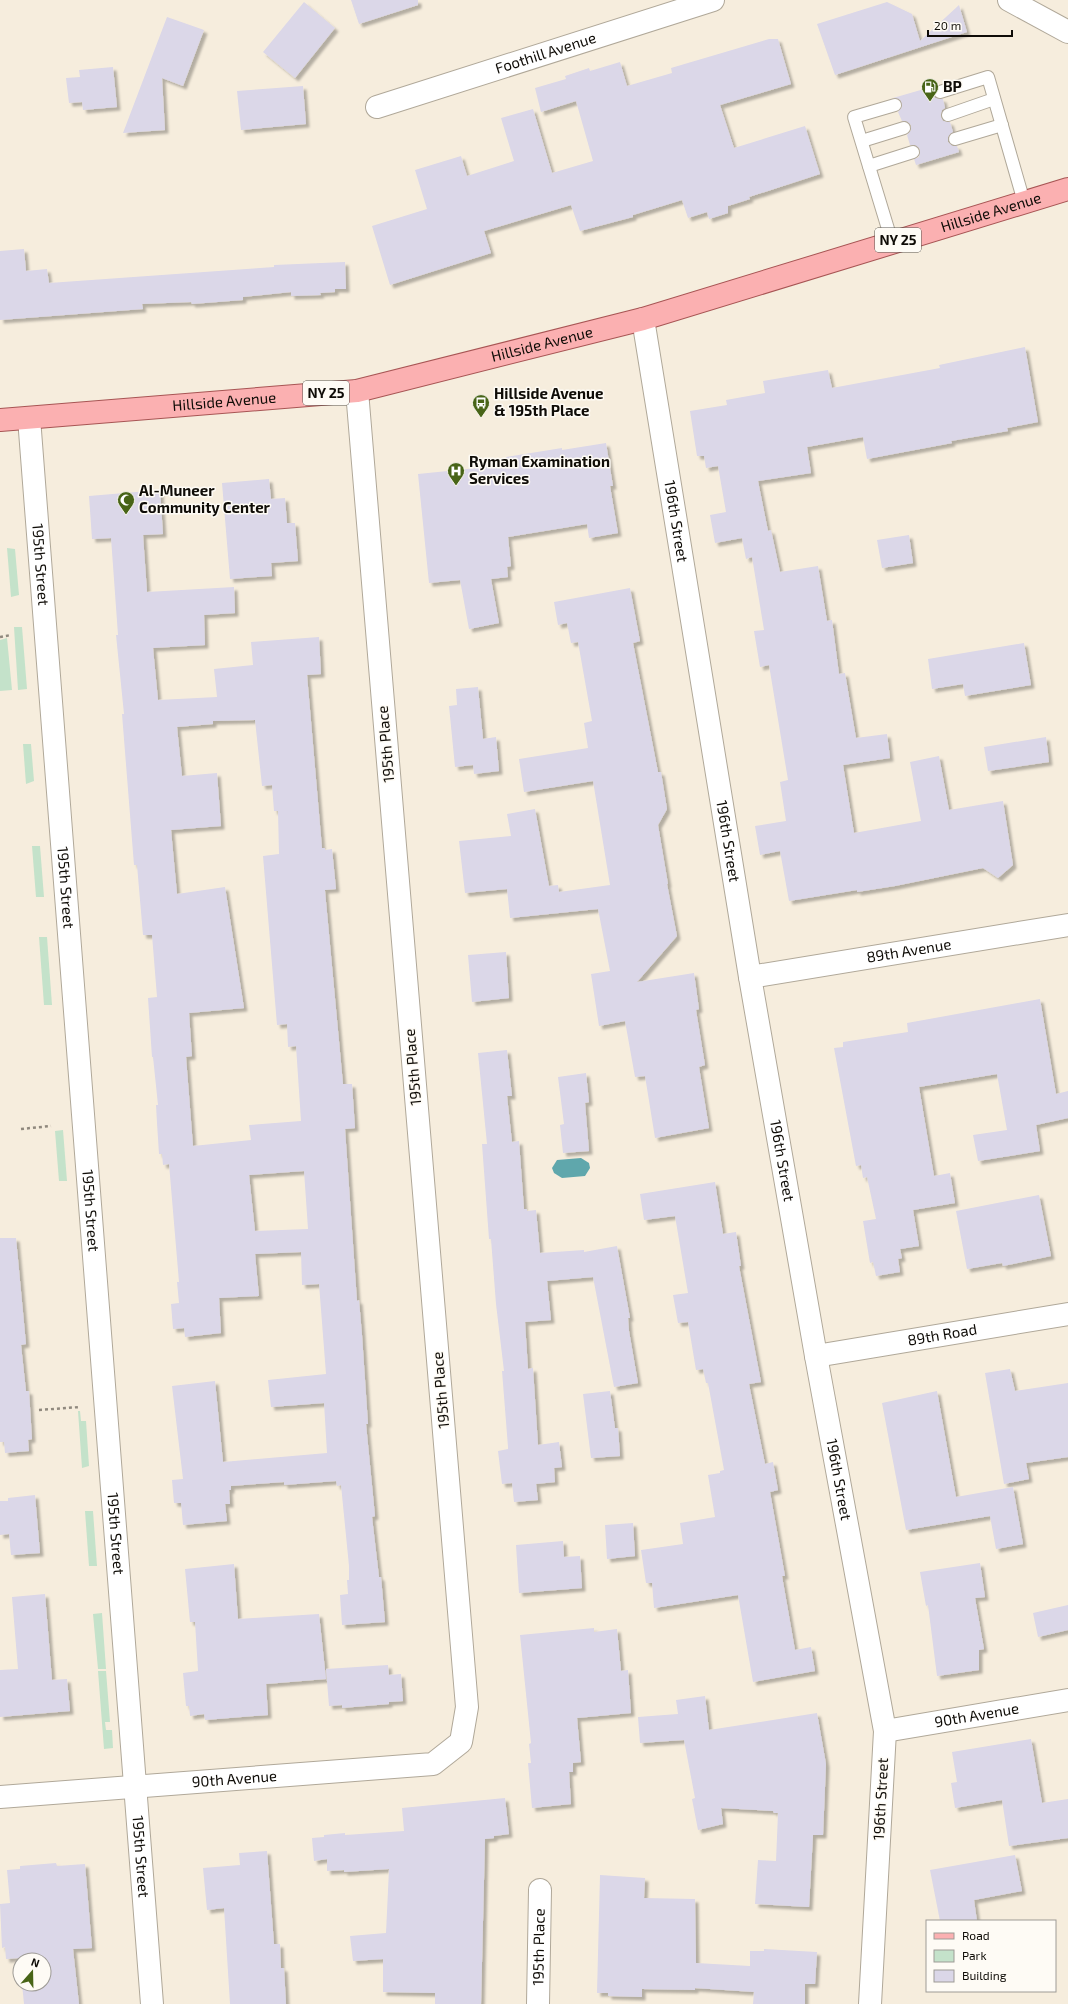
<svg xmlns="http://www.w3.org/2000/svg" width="1068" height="2004" font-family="'Exo 2',sans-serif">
<defs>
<filter id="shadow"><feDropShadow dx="3.5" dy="3.5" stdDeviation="1" flood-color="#0004"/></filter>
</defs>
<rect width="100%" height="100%" fill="#f6eddd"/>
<g fill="#c4e2ca">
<path d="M 7,548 L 15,549 L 19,595 L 11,597 Z"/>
<path d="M 14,627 L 22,627 L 27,689 L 18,690 Z"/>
<path d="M 7,638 L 12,690 L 0,691 L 0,640 Z"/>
<path d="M 23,744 L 31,744 L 34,781 L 26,784 Z"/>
<path d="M 32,846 L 40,846 L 44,897 L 36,897 Z"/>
<path d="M 39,937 L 47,937 L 52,1005 L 44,1005 Z"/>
<path d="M 63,1130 L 67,1181 L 59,1181 L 55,1131 Z"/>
<path d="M 78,1411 L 80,1411 L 81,1421 L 86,1421 L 89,1466 L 82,1468 Z"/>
<path d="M 85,1511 L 93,1511 L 97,1566 L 89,1566 Z"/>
<path d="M 102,1613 L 106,1669 L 98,1669 L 93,1614 Z"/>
<path d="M 98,1671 L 106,1671 L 110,1722 L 105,1722 L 106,1730 L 112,1730 L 113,1748 L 104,1749 Z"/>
</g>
<path fill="#5fa7ac" d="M 581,1158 L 589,1163 L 590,1168 L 585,1176 L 562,1178 L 554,1173 L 552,1168 L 557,1160 Z"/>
<g fill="#dbd7e8" fill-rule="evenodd" filter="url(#shadow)">
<path d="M 351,0 L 418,0 L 418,5 L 359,24 Z"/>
<path d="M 304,2 L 335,28 L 295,78 L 263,52 Z"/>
<path d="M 887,2 L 912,14 L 920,41 L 959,5 L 967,32 L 835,75 L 817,24 Z"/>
<path d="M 167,17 L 204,30 L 183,86 L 162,78 L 165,130 L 123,133 Z"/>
<path d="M 769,39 L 778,39 L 791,84 L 720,105 L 734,148 L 805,126 L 820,174 L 749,197 L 750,199 L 728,206 L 728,213 L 709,219 L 707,212 L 688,218 L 682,200 L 633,215 L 633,217 L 580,231 L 571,205 L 484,231 L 491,253 L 390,285 L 372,226 L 427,209 L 415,170 L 461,156 L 467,176 L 514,161 L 501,118 L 533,109 L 552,173 L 593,161 L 576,101 L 541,112 L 535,88 L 566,79 L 565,76 L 589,68 L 590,71 L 620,62 L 627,86 L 672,73 L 671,68 Z"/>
<path d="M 113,67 L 117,107 L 83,110 L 82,102 L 69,103 L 66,78 L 80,77 L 79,70 Z"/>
<path d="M 938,85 L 934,87 L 933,94 L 935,98 L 943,99 L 945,108 L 942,110 L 941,117 L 943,121 L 950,122 L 953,132 L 948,137 L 948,142 L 953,146 L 957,146 L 959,152 L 916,165 L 914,159 L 919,157 L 920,149 L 915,145 L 910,145 L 907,135 L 911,130 L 911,125 L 906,121 L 902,121 L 898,112 L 902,106 L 900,100 L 893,98 Z"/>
<path d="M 303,86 L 306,124 L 241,130 L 237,91 Z"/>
<path d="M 24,249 L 26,271 L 47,269 L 49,283 L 274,267 L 274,265 L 345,262 L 346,289 L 335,289 L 335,292 L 320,293 L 321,295 L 291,296 L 291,292 L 243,297 L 243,300 L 192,304 L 191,302 L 142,304 L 143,309 L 0,320 L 0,251 Z"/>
<path d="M 1025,347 L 1038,422 L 1007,428 L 1008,431 L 951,441 L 952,443 L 867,459 L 863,437 L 807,447 L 811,473 L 758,481 L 768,531 L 771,530 L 780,572 L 818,566 L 827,621 L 832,620 L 839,674 L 845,673 L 856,738 L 887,734 L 890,758 L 843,765 L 854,833 L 921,821 L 910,762 L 939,756 L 949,810 L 1003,801 L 1013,865 L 998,878 L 983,868 L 895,886 L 857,892 L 857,890 L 789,901 L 780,851 L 760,855 L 755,826 L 786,821 L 780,782 L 788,780 L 769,665 L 760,667 L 754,631 L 764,630 L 752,557 L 746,559 L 742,538 L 715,543 L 710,515 L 726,512 L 718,466 L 706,468 L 704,456 L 697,456 L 690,411 L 727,405 L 726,400 L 765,393 L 763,381 L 828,370 L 832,388 L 940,368 L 939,365 Z"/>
<path d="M 606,443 L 613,486 L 610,486 L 618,533 L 589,538 L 587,524 L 508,537 L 511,566 L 507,567 L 508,577 L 491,579 L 499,623 L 469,629 L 460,580 L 429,583 L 418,474 L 507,465 L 506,457 L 562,448 L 562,450 Z"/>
<path d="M 269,479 L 271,499 L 285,498 L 287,523 L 295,523 L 298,561 L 271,563 L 272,576 L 230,579 L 222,483 Z"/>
<path d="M 160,490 L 163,534 L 143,535 L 147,592 L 234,587 L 235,613 L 204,615 L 205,645 L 153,648 L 158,700 L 217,697 L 214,669 L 253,665 L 251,642 L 319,637 L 321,674 L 307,675 L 322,848 L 325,848 L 325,850 L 332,849 L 336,889 L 325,890 L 325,891 L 343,1084 L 352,1084 L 355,1128 L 345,1129 L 357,1301 L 359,1300 L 362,1335 L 368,1424 L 366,1424 L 375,1516 L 372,1517 L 379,1577 L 381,1577 L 385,1622 L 342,1625 L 340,1595 L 348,1594 L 347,1580 L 349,1580 L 349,1566 L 341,1485 L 337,1486 L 336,1481 L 284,1485 L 284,1482 L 231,1486 L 231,1490 L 229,1490 L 230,1504 L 225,1504 L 227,1521 L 183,1525 L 181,1503 L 174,1503 L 172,1480 L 183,1479 L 172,1386 L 215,1381 L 223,1462 L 327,1453 L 324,1403 L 271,1407 L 268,1380 L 326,1374 L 319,1284 L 302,1285 L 301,1252 L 255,1254 L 259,1296 L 219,1298 L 221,1333 L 185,1337 L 184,1328 L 173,1329 L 171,1304 L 179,1303 L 177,1282 L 179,1282 L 169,1164 L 163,1165 L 162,1154 L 159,1154 L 157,1123 L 156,1105 L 158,1105 L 153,1057 L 152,1057 L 148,998 L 157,997 L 152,935 L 143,935 L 137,865 L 134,865 L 122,714 L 124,714 L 116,635 L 118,635 L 111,538 L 92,539 L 89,496 ZM 255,720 L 262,786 L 272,785 L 274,811 L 278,811 L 279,854 L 263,856 L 277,1025 L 287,1024 L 288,1047 L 296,1046 L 301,1121 L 249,1125 L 251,1140 L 193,1146 L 186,1057 L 192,1056 L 189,1013 L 244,1008 L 225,887 L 177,894 L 171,830 L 221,826 L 217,773 L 182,776 L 177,727 L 213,724 L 213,721 ZM 304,1171 L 308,1229 L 255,1231 L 249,1175 Z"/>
<path d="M 909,535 L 913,563 L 882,568 L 877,540 Z"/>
<path d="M 630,588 L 640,641 L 633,643 L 658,772 L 661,772 L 667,809 L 658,825 L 668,884 L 667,884 L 677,936 L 637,982 L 694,973 L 699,1009 L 696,1010 L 705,1065 L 699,1067 L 709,1128 L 655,1138 L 645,1076 L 635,1077 L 625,1021 L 599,1026 L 591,974 L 610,971 L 598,909 L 510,918 L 507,889 L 465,893 L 459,841 L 511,836 L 507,814 L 535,809 L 549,886 L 558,885 L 559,892 L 610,885 L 593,781 L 524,792 L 519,759 L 588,748 L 584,723 L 592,721 L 578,642 L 571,643 L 567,623 L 558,625 L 554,602 Z"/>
<path d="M 1024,643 L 1031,685 L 965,696 L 963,684 L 932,689 L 928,659 Z"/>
<path d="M 478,687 L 483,739 L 496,737 L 499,771 L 474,774 L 473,765 L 455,767 L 449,706 L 457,705 L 456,689 Z"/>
<path d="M 1046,737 L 1049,762 L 988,771 L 984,747 Z"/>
<path d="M 506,952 L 509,998 L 472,1002 L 468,955 Z"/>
<path d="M 1040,999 L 1056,1094 L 1068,1091 L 1068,1118 L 1036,1125 L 1040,1151 L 978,1161 L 973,1135 L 1007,1130 L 997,1074 L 919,1087 L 934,1176 L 950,1173 L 955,1203 L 913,1210 L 919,1246 L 900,1249 L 902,1258 L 898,1259 L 900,1272 L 876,1276 L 873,1262 L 870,1263 L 863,1221 L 876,1219 L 867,1177 L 863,1178 L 861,1165 L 856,1166 L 834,1048 L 843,1047 L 843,1042 L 908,1032 L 907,1023 Z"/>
<path d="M 507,1050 L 512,1096 L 507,1096 L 512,1142 L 519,1141 L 524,1209 L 527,1209 L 527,1211 L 536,1210 L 540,1253 L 584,1250 L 584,1252 L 617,1246 L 630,1318 L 628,1318 L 629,1331 L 638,1383 L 614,1387 L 593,1277 L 547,1281 L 551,1320 L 525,1322 L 528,1369 L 533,1368 L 538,1445 L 559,1442 L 562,1467 L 554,1468 L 555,1482 L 536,1484 L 538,1500 L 514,1502 L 512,1483 L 502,1484 L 498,1451 L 508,1449 L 508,1447 L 502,1371 L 504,1371 L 496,1304 L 491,1239 L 489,1239 L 482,1144 L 487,1144 L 478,1053 Z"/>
<path d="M 586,1073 L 589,1102 L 585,1103 L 589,1151 L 563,1153 L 560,1125 L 564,1124 L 558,1077 Z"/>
<path d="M 715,1182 L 723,1234 L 736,1232 L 741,1266 L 739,1266 L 761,1382 L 749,1384 L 765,1464 L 773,1462 L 778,1490 L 770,1492 L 785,1576 L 782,1576 L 795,1650 L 811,1647 L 815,1671 L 753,1682 L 738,1595 L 654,1608 L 652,1583 L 646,1583 L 641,1550 L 683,1544 L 680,1523 L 715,1517 L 708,1475 L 720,1473 L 720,1471 L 724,1470 L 708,1383 L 706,1383 L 703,1369 L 696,1370 L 688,1322 L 678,1323 L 673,1295 L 688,1293 L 675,1216 L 644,1220 L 640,1194 Z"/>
<path d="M 1039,1195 L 1051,1256 L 1003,1266 L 1002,1263 L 967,1269 L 956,1211 Z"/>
<path d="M 0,1238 L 16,1238 L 26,1344 L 21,1345 L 26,1391 L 29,1391 L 32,1439 L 28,1440 L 29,1451 L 5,1453 L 4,1442 L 0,1442 Z"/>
<path d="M 1010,1369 L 1015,1391 L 1068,1383 L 1068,1457 L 1026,1463 L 1029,1479 L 1004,1484 L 985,1373 Z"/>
<path d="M 610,1391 L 615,1428 L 618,1428 L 620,1456 L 591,1458 L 583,1394 Z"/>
<path d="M 937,1391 L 956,1497 L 1013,1487 L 1023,1544 L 996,1549 L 990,1516 L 906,1530 L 882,1403 Z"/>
<path d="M 35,1495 L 40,1553 L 11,1555 L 9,1534 L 0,1535 L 0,1501 L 8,1501 L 8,1498 Z"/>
<path d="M 633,1523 L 635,1556 L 607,1559 L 605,1525 Z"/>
<path d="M 563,1541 L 564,1557 L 580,1556 L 582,1588 L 519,1593 L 516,1545 Z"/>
<path d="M 980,1563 L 985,1597 L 975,1598 L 984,1649 L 979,1650 L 979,1670 L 937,1676 L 928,1605 L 926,1606 L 920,1572 Z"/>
<path d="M 234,1564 L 238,1619 L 319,1614 L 326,1679 L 266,1684 L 268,1715 L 205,1720 L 204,1714 L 190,1716 L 189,1706 L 186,1706 L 183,1673 L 198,1671 L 195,1622 L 190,1622 L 185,1569 Z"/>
<path d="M 45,1594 L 52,1680 L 67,1679 L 70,1711 L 0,1717 L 0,1670 L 18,1669 L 12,1597 Z"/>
<path d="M 1068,1605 L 1068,1630 L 1038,1637 L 1033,1613 Z"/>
<path d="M 594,1628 L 594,1632 L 617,1629 L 621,1671 L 628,1670 L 631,1713 L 577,1718 L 581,1762 L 573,1763 L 573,1772 L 569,1772 L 571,1804 L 532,1808 L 528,1763 L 531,1763 L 529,1744 L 531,1743 L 520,1635 Z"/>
<path d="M 388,1665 L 389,1675 L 401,1674 L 403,1701 L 389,1702 L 389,1704 L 342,1708 L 342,1705 L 329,1706 L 326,1669 Z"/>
<path d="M 705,1696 L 709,1730 L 817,1713 L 826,1764 L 823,1835 L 813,1835 L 809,1907 L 755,1904 L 758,1860 L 776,1861 L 778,1813 L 774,1813 L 773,1811 L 721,1808 L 723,1824 L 698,1830 L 692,1799 L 695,1798 L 684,1740 L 640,1743 L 638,1717 L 678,1714 L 676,1700 Z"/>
<path d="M 1031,1739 L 1042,1803 L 1068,1799 L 1068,1838 L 1009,1846 L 1002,1800 L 955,1808 L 951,1783 L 957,1782 L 952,1752 Z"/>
<path d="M 505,1798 L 509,1834 L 494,1836 L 494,1838 L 485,1839 L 481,2004 L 435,2004 L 435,1993 L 383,1992 L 383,1959 L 353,1961 L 350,1936 L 386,1933 L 389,1869 L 344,1872 L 344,1870 L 327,1871 L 327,1859 L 314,1861 L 312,1838 L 324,1837 L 324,1835 L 345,1833 L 345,1835 L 404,1831 L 402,1808 Z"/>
<path d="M 267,1851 L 274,1944 L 280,1944 L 281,1968 L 284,1968 L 286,2004 L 230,2004 L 224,1908 L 207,1910 L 203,1868 L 240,1865 L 239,1853 Z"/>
<path d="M 1015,1855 L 1022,1891 L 974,1900 L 977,1921 L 940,1921 L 930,1870 Z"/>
<path d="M 56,1863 L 57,1866 L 85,1864 L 92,1948 L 73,1949 L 79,2004 L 24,2004 L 22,1984 L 44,1984 L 44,1960 L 20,1960 L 20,1963 L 20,1958 L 6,1959 L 5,1947 L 2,1948 L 0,1904 L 10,1903 L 7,1870 L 20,1869 L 20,1866 Z"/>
<path d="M 600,1875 L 645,1878 L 644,1898 L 695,1899 L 696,1963 L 750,1966 L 750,1951 L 764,1951 L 764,1949 L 817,1952 L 815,1984 L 805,1984 L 805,2004 L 753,2004 L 754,1992 L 695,1988 L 695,1990 L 642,1989 L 642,1997 L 608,1996 L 608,1993 L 597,1993 Z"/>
</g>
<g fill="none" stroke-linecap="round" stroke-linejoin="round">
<g stroke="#b0a899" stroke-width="14">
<g id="lane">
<path d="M 940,92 L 988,77 L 1024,202"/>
<path d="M 948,115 L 994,99"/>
<path d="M 955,139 L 1002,125"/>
<path d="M 862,141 L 904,128"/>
<path d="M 869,166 L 913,152"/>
<path d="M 892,242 L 854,117 L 895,105"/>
</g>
</g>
<g stroke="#b0a899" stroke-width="24">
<g id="street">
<path d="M 1009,0 L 1068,32"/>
<path id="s1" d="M 377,107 L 713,0"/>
<path id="s2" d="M 643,319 L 750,977 L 816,1356 L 885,1731 L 870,2004"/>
<path id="s3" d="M 29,418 L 152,2004"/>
<path id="s4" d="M 750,977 L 1068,925"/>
<path id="s5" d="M 816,1356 L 1068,1314"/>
<path id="s6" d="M 885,1731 L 1068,1700"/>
<path id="s7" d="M 0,1797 L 433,1764 L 461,1742 L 467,1707 L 357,391"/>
<path id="s8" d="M 538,2004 L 540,1890"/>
</g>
</g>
<g stroke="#a75554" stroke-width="24">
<g id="primary">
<path id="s9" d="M 0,420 L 357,391 L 643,319 L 1068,189"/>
</g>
</g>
<g stroke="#90897e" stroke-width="2.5" stroke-dasharray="3 3" stroke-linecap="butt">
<path d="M 0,637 L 11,635"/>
<path d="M 21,1129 L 51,1126"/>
<path d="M 39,1410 L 80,1407"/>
</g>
<use href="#lane" stroke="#fff" stroke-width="12"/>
<use href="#street" stroke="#fff" stroke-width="22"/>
<use href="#primary" stroke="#fbb0b1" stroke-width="22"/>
</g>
<defs>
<g id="fuel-pin" transform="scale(0.9)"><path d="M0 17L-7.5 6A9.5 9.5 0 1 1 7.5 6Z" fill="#486417" stroke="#fefbf5"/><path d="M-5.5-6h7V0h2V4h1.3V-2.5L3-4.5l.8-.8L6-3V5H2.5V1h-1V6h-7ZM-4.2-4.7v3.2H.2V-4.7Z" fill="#fff"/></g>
<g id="bus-pin" transform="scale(0.9)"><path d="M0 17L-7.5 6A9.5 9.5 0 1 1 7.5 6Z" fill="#486417" stroke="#fefbf5"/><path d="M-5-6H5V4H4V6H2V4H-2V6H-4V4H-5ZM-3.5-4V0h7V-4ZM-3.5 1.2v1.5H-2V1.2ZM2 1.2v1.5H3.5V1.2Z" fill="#fff"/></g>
<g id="hospital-pin" transform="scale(0.9)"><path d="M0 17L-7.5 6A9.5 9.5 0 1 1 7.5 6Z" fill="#486417" stroke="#fefbf5"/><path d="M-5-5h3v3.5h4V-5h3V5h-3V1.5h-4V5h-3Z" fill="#fff"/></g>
<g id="mosque-pin" transform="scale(0.9)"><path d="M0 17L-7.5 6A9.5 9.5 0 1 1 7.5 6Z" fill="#486417" stroke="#fefbf5"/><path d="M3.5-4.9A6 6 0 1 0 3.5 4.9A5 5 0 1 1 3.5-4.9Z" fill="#fff"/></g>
</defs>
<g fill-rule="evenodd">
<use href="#fuel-pin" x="930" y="87"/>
<use href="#bus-pin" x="481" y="403"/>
<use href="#hospital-pin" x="456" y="471"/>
<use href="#mosque-pin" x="126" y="500"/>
</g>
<g text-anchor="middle" stroke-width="3" stroke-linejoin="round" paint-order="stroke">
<g fill="#fefbf5" stroke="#57544e" stroke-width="1">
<rect x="875" y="228" width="46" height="24" rx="3"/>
<rect x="303" y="381" width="46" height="24" rx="3"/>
</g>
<g font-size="14" font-weight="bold" fill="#0f0c07">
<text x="898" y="245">NY 25</text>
<text x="326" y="398">NY 25</text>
</g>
<g font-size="15" fill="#0f0c07" stroke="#fefbf5">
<text dy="5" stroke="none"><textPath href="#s1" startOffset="177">Foothill Avenue</textPath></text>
<text dy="5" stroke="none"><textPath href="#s9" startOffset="1017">Hillside Avenue</textPath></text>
<text dy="5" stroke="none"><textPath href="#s9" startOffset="549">Hillside Avenue</textPath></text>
<text dy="5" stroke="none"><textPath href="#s9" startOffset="225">Hillside Avenue</textPath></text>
<text dy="5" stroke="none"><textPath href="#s2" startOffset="205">196th Street</textPath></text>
<text dy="5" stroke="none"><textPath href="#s3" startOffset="147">195th Street</textPath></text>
<text transform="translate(386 744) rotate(-95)" y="5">195th Place</text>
<text dy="5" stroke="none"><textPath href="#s2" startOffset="529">196th Street</textPath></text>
<text dy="5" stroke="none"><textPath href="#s3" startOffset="471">195th Street</textPath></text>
<text dy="5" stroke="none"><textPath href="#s4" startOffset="161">89th Avenue</textPath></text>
<text transform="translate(413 1067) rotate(-95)" y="5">195th Place</text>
<text dy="5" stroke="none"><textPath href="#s2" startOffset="853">196th Street</textPath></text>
<text dy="5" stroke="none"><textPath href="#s3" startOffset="795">195th Street</textPath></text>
<text dy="5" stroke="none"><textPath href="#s5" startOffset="128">89th Road</textPath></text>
<text transform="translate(441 1390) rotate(-95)" y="5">195th Place</text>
<text dy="5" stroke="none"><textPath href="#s2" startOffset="1177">196th Street</textPath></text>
<text dy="5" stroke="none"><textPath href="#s3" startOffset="1119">195th Street</textPath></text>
<text dy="5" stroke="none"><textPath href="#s6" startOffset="93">90th Avenue</textPath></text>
<text dy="5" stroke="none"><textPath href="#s7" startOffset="235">90th Avenue</textPath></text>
<text transform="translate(881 1799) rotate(-87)" y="5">196th Street</text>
<text dy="5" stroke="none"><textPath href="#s3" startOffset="1443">195th Street</textPath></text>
<text dy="5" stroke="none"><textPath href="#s8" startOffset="57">195th Place</textPath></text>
</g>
<g font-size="15" font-weight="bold" fill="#0f0c07" stroke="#fefbf5" text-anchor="start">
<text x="943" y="92">BP</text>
<text x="494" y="399">Hillside Avenue<tspan x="494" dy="17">&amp; 195th Place</tspan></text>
<text x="469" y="467">Ryman Examination<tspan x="469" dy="17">Services</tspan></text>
<text x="139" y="496">Al-Muneer<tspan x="139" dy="17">Community Center</tspan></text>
</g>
</g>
<rect x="926" y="1920" width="130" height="72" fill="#fefbf5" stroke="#9e9b96"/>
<rect x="934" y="1933" width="20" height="6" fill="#fbb0b1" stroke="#9e9b96"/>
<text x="962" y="1940" font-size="12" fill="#0f0c07">Road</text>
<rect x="934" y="1950" width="20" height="12" fill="#c4e2ca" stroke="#9e9b96"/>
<text x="962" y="1960" font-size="12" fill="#0f0c07">Park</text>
<rect x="934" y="1970" width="20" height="12" fill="#dbd7e8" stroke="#9e9b96"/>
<text x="962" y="1980" font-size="12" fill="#0f0c07">Building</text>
<g transform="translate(32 1972) rotate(20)"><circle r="19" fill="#fefbf5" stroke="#9e9b96"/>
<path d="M0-3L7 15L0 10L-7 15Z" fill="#486417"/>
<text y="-6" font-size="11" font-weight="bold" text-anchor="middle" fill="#0f0c07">N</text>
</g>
<path d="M928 30v6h84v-6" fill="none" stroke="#0f0c07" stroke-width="2"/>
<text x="934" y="30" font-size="12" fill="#0f0c07" stroke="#fefbf5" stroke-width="3" paint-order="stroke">20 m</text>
</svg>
